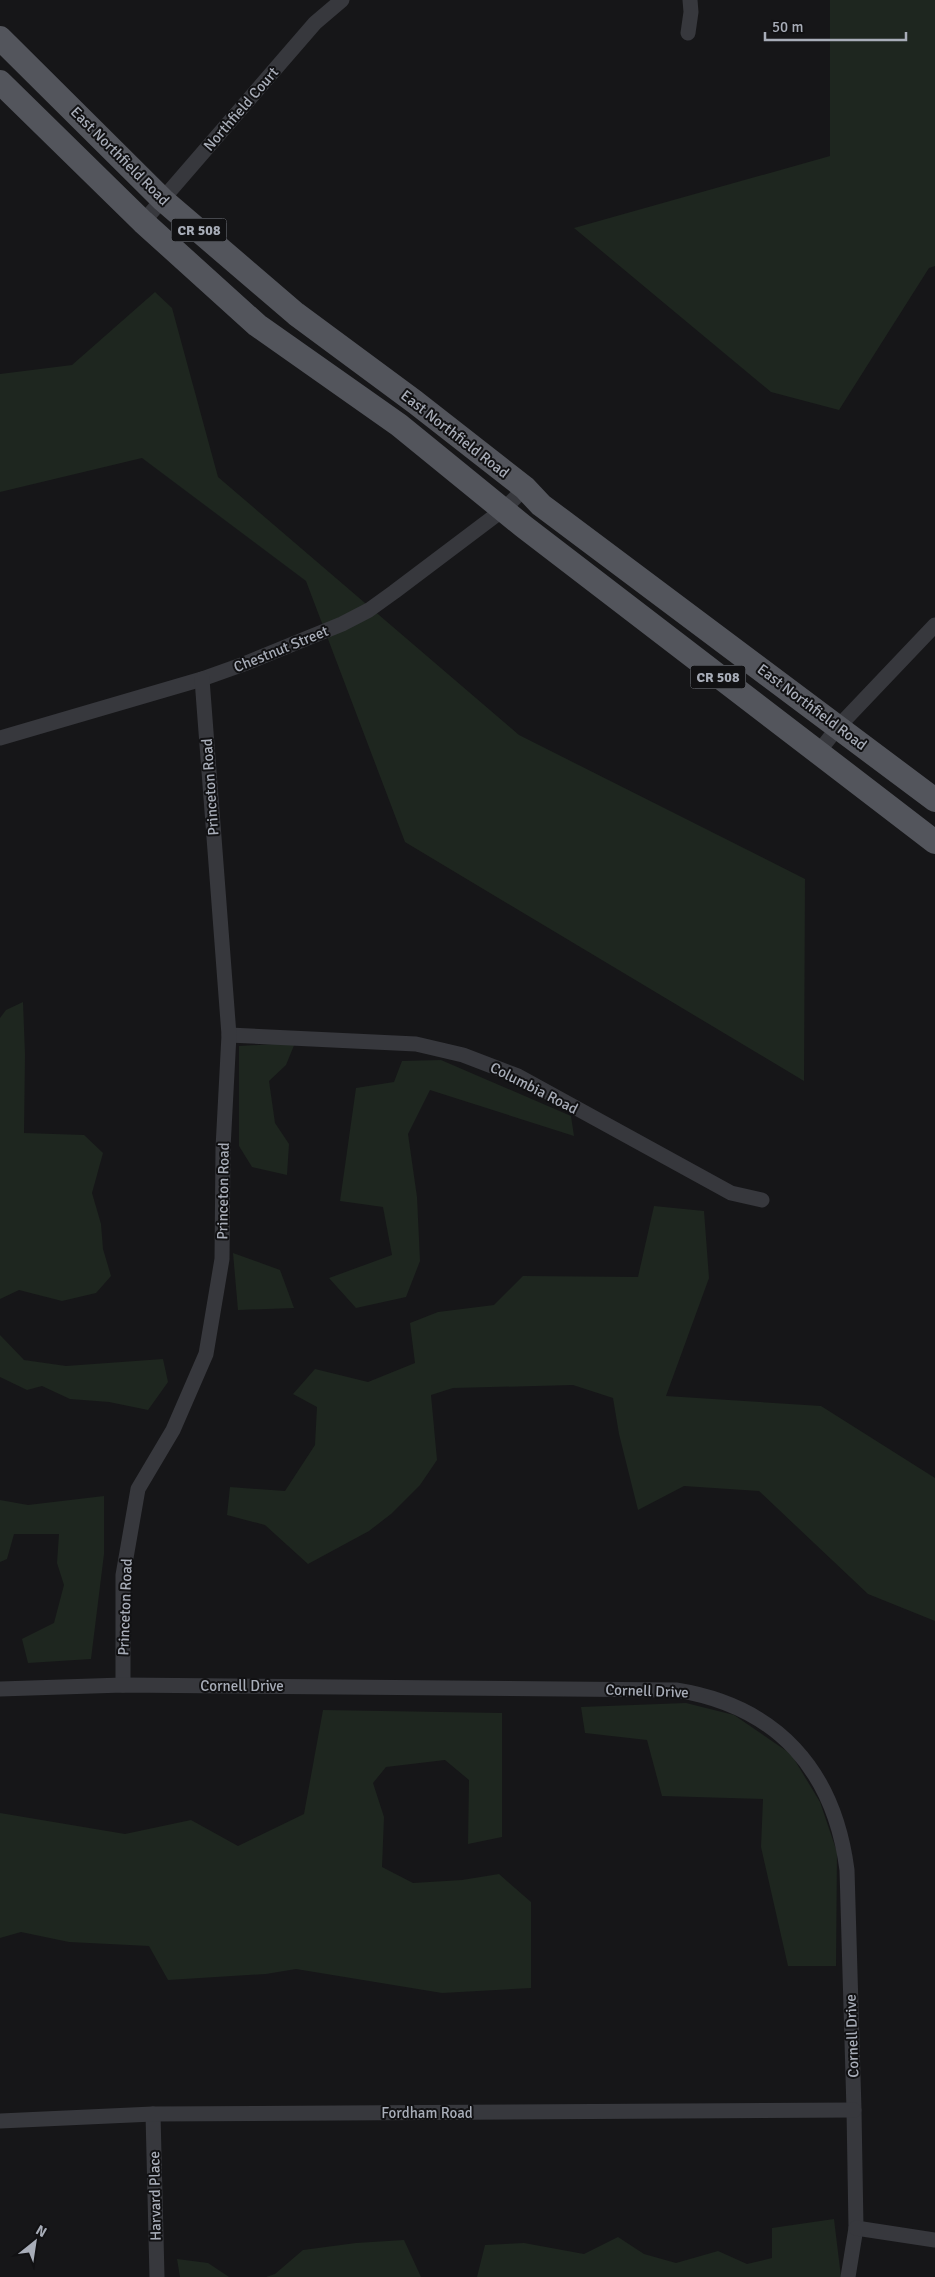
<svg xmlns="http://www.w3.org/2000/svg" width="935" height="2277" font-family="Signika,sans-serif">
<rect width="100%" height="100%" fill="#161618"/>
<g fill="#1e261f">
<path d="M 830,0 L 935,0 L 935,266 L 929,268 L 839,410 L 771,392 L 574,228 L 830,156 Z"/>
<path d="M 155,292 L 172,308 L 218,477 L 519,735 L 805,879 L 804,1081 L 405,842 L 306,581 L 142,458 L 0,492 L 0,374 L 72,365 Z"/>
<path d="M 23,1002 L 25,1054 L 24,1133 L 84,1135 L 103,1153 L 92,1193 L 101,1224 L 103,1249 L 111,1276 L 96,1293 L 62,1301 L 19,1290 L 0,1299 L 0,1018 L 6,1010 Z"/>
<path d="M 295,1043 L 286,1065 L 269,1081 L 275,1123 L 289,1144 L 287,1175 L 252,1167 L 239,1146 L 239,1046 Z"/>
<path d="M 441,1060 L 571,1116 L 574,1136 L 430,1090 L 408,1134 L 417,1197 L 420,1261 L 406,1297 L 356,1308 L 329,1278 L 392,1255 L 383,1207 L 340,1201 L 356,1088 L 394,1082 L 402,1061 Z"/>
<path d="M 654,1206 L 704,1211 L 709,1278 L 666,1396 L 821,1406 L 935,1478 L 935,1621 L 868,1594 L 759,1491 L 684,1486 L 638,1510 L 619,1434 L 613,1398 L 573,1385 L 453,1388 L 431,1395 L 437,1460 L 420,1485 L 391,1514 L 369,1531 L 308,1564 L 265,1525 L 227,1515 L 230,1487 L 285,1491 L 315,1445 L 317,1407 L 293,1394 L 315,1369 L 368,1382 L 415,1363 L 410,1323 L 438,1312 L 494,1305 L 523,1276 L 638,1277 Z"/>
<path d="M 233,1253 L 280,1270 L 294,1308 L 238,1310 Z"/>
<path d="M 0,1335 L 24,1360 L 66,1366 L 163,1359 L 168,1382 L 148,1410 L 109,1402 L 70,1399 L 42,1386 L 27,1390 L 0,1377 Z"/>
<path d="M 104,1496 L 104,1554 L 91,1659 L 28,1663 L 22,1639 L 54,1623 L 64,1585 L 57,1563 L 59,1534 L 14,1534 L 7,1559 L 0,1562 L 0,1500 L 28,1505 Z"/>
<path d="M 686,1703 L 734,1715 L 791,1754 L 820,1802 L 837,1852 L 836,1966 L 788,1966 L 761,1847 L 763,1799 L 662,1796 L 647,1740 L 585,1733 L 581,1707 Z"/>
<path d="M 323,1710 L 502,1713 L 502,1837 L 468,1844 L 469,1780 L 445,1760 L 386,1767 L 373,1783 L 384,1817 L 382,1867 L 413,1883 L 462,1880 L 499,1874 L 531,1902 L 531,1988 L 442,1993 L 296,1969 L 266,1974 L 168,1980 L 149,1946 L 69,1942 L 21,1932 L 0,1938 L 0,1813 L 125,1834 L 191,1820 L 238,1846 L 304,1814 Z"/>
<path d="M 834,2219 L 841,2277 L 477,2277 L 485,2245 L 524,2243 L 584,2254 L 618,2237 L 644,2254 L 676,2263 L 718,2251 L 747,2264 L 772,2258 L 772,2228 Z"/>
<path d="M 404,2240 L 421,2277 L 266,2277 L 275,2274 L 303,2250 L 356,2243 Z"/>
<path d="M 177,2259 L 208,2263 L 229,2277 L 180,2277 Z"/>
</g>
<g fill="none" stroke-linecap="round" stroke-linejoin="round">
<g stroke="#37383d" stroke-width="15">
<path d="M 688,33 L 691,12 L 690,0"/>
<path d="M 143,222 L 315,23 L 342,0"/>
<path d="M 0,738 L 202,679 L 244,664 L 342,624 L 369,610 L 394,592 L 504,509 L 525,488"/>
<path d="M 817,754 L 838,727 L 935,625"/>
<path d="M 229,1035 L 416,1044 L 463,1055 L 518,1076 L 731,1193 L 762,1200"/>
<path d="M 123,1685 L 123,1575 L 138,1489 L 173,1430 L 206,1354 L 222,1259 L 223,1148 L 229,1035 L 202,679"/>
<path d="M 0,1689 L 123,1685 L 676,1690 C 777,1706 834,1770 847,1870 L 854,2110 L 856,2228 L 848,2277"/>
<path d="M 153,2114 L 157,2277"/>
<path d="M 0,2121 L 153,2114 L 854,2110"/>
<path d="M 856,2228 L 935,2240"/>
</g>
<g stroke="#53555c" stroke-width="24">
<path d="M 0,38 L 163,200 L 296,314 L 415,402 L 525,488 L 541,505 L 935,800"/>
<path d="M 0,82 L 143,222 L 257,325 L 399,425 L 523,526 L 935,842"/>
</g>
</g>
<g text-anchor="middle" stroke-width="4" stroke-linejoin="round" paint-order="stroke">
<g fill="#111113" stroke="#7b7e86" stroke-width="1">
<rect x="171.5" y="218.5" width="55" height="23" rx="4"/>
<rect x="690.5" y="665.5" width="55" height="23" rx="4"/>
</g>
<g font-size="14" font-weight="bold" fill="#a8adb8">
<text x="199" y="235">CR 508</text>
<text x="718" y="682">CR 508</text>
</g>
<g font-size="15" fill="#a8adb8" stroke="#111113">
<text transform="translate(241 109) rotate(-49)" y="5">Northfield Court</text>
<text transform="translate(120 156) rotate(45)" y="5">East Northfield Road</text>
<text transform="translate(455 434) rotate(38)" y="5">East Northfield Road</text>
<text transform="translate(281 649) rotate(-22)" y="5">Chestnut Street</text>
<text transform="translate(812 707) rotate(37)" y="5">East Northfield Road</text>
<text transform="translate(210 787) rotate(-94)" y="5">Princeton Road</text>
<text transform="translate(534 1088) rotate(27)" y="5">Columbia Road</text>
<text transform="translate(223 1191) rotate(-89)" y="5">Princeton Road</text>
<text transform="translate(125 1607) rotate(-88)" y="5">Princeton Road</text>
<text x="242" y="1691">Cornell Drive</text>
<text transform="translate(647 1691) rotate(2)" y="5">Cornell Drive</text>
<text transform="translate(852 2036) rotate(-92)" y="5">Cornell Drive</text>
<text x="427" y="2118">Fordham Road</text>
<text transform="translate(155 2196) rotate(-91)" y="5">Harvard Place</text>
</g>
</g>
<g transform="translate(35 2242) rotate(30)" stroke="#111113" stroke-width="4" paint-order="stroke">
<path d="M0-4L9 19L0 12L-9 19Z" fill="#a8adb8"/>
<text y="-8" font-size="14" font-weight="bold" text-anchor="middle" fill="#a8adb8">N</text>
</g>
<path d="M765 32v8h141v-8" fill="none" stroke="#a8adb8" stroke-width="2.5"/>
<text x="772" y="32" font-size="15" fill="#a8adb8" stroke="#111113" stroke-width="4" paint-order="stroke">50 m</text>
</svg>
